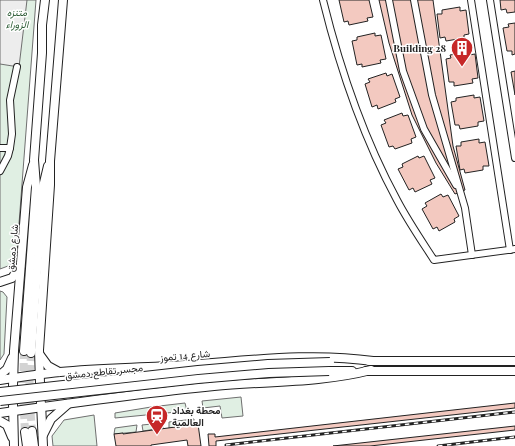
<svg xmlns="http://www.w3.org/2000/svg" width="515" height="446" font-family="'Playfair Display',Vazirmatn,serif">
<rect width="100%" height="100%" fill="#fff"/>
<g fill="#e0efe3" stroke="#6f6f6f">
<path d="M 0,0 L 36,0 L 16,263 L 0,269 Z"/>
<path d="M 0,291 L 3,292 L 7,297 L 4,354 L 0,360 Z"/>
<path d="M 241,397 L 243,416 L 222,418 L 220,406 L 203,408 L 202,401 Z"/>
<path d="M 185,403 L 187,411 L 115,418 L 115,413 L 151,407 Z"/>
<path d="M 94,415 L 97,446 L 53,446 L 52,436 L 64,420 Z"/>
<path d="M 194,419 L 194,425 L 169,428 L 169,422 Z"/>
<path d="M 162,423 L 163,428 L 143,431 L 142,425 Z"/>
<path d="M 137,425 L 136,432 L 114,434 L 115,428 Z"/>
</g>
<path fill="#ededed" stroke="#6f6f6f" d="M 0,0 L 27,0 L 19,67 L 0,64 Z"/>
<g fill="#f3c9c0" stroke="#222">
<path d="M 339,0 L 369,0 L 373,17 L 367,18 L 368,21 L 349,25 L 348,21 L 344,22 Z"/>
<path d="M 379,0 L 433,0 L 453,146 L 465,190 L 455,194 L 436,163 L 412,115 L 389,43 Z"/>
<path d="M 500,0 L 515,0 L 515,12 L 507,13 L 506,9 L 501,10 Z"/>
<path d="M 460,7 L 460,11 L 466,10 L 469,34 L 464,35 L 464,38 L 446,41 L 445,37 L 440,38 L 437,14 L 442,14 L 442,10 Z"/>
<path d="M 515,23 L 515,54 L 512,55 L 512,51 L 507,51 L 503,28 L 509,27 L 508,24 Z"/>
<path d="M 375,33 L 375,36 L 381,35 L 386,59 L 380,60 L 381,63 L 362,67 L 362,64 L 357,65 L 352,41 L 357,40 L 357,37 Z"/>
<path d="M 469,52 L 469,55 L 475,54 L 478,78 L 472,79 L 473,83 L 454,86 L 454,82 L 449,82 L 446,59 L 451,58 L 450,55 Z"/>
<path d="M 515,71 L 515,95 L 511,72 Z"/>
<path d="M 386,73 L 387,76 L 392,74 L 400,97 L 395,99 L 396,102 L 378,109 L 377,105 L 372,107 L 365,84 L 370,82 L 368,79 Z"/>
<path d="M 474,95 L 474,98 L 480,97 L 484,121 L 478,122 L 478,126 L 460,129 L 459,125 L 455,125 L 451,102 L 456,101 L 456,98 Z"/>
<path d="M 402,113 L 403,116 L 408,115 L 416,137 L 411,139 L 412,143 L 395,149 L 393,146 L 389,147 L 381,125 L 386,123 L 384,120 Z"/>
<path d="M 479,139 L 479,143 L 485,142 L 489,166 L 483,166 L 483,170 L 465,173 L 464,169 L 460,170 L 456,146 L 461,146 L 461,142 Z"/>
<path d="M 418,156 L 419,158 L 424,156 L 435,178 L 430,180 L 432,184 L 415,192 L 413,188 L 409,190 L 398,169 L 403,167 L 402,164 Z"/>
<path d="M 441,194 L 443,197 L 448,195 L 459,216 L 454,219 L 455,222 L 439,231 L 437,227 L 433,229 L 422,209 L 427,206 L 425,203 Z"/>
<path d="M 515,403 L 515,408 L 216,441 L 216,446 L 209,446 L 208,434 L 215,434 L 215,437 Z"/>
<path d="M 198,424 L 201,446 L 188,446 L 187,440 L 151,445 L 151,446 L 116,446 L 114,434 L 123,433 L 123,434 Z"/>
<path d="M 515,426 L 515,430 L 370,446 L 333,446 Z"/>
</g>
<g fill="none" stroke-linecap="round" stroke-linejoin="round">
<g stroke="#d3d3d3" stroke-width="8" stroke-dasharray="8 4" stroke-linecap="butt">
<path d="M 24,351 L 23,394 L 25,432"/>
<path d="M 31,353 L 29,393 L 32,431"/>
<path d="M 93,398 L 86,398 L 80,393 L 79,384 L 82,379 L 132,370"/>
</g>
<g stroke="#222" stroke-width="8">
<g id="minor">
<path d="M 323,0 C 340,69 363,137 397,200 C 408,221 421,240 434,260 L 515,249"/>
<path d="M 389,0 L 403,71 L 424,129 L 456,185"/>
<path d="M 414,0 L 432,95 L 465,208 L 472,255"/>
<path d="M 471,0 L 510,250"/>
<path d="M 490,0 L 515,158"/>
<path d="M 0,148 L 10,148 L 8,156 L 0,171"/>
<path d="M 10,148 L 12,134 L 10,100 L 17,67"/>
</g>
</g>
<g stroke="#222" stroke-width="10">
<g id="major">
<path d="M 0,282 L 12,278 L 20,267"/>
<path d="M 24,351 L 36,186 L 34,160 L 42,53 L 42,25 L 45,0"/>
<path d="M 31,353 L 43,187 L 48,166"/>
<path d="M 40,355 L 48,366 L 59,372"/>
<path d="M 369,361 L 515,361"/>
<path d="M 329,371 L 352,371"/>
<path d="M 366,371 L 515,371"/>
<path d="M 0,375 L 7,369 L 12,358"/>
<path d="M 0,380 C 20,377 40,374 60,372 C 101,368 143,368 185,365 C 247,361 310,352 373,361"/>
<path d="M 40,383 L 39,350 L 50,185 L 50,161 L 63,0"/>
<path d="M 13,386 L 14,351 L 27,187 L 33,165"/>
<path d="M 41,403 L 43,446"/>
<path d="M 13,404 L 14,446"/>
<path d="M 0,413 C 71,403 142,393 214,386 C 266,381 320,383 371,370"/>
<path d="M 0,421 L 7,425 L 12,437"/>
<path d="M 32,431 L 34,446"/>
<path d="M 25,432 L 27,446"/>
<path d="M 43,435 L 51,419 L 68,404"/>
</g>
</g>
<use href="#minor" stroke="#fff" stroke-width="6"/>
<use href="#major" stroke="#fff" stroke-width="8"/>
<g stroke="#222" stroke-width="3">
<g id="rail">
<path d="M 226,445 L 515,412"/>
<path d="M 438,446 L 515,437"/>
</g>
</g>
<use href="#rail" stroke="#fff" stroke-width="1.5" stroke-dasharray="4.5" stroke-linecap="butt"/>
<g stroke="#222" stroke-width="10" stroke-linecap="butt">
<g id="major-bridge">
<path d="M 0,392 L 198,370 L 268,364 L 330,362"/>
<path d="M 0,401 L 198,379 L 269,373 L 329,371"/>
</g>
</g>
<use href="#major-bridge" stroke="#fff" stroke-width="8"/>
</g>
<defs>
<g id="building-pin" transform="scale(1.15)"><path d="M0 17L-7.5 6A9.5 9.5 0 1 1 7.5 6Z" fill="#c62828" stroke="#fff"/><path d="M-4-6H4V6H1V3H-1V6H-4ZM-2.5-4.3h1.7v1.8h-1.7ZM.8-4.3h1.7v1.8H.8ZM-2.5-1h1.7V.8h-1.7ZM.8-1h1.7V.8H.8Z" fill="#fff"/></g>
<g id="station-pin" transform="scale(1.15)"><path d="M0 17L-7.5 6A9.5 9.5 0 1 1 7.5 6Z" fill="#c62828" stroke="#fff"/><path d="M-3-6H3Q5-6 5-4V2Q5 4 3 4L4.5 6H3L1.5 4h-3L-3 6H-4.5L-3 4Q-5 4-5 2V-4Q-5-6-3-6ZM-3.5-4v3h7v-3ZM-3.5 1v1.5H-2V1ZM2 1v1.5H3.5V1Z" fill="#fff"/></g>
</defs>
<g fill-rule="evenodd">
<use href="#building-pin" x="462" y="48"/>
<use href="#station-pin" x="157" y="416"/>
</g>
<g text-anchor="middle" stroke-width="3" stroke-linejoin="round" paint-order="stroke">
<g font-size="10" font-style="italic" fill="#2f5e38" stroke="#fff">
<text x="17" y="16">متنزه<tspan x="17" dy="12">الزوراء</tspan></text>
</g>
<g font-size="10" font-weight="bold" fill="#222" stroke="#fff" text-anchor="end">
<text x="446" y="52">Building 28</text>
<text x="172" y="414" text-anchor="start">محطة بغداد<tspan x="172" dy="12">العالمية</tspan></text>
</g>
<g font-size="10" fill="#222" stroke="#fff">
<text transform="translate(12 248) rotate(-85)" y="4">شارع دمشق</text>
<text transform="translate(185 355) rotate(-5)" y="4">شارع 14 تموز</text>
<text transform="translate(104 371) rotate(-6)" y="4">مجسر تقاطع دمشق</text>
</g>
</g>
</svg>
